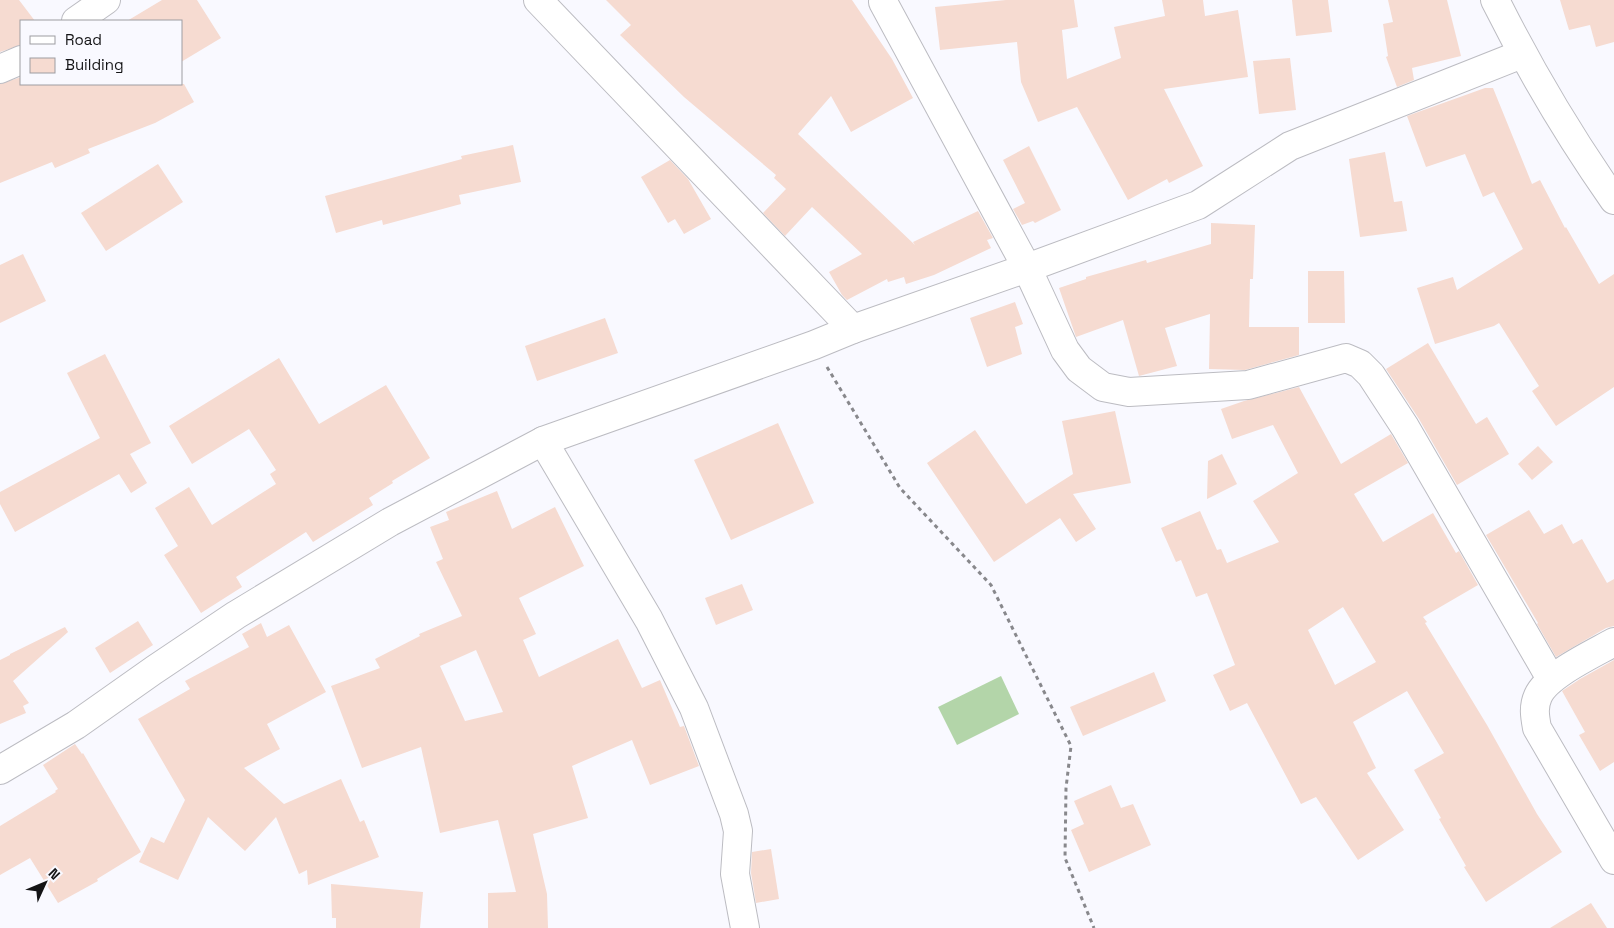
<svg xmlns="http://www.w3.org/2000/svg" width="1614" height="928" font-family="'Space Grotesk',sans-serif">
<rect width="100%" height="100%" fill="#f9f9ff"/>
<path fill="#b3d5a9" d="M 1001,676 L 1019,714 L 957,745 L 938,707 Z"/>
<g fill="#f6dbd1" fill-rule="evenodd">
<path d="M 0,0 L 19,0 L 35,21 L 21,21 L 21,45 L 0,52 Z"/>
<path d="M 162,0 L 197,0 L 221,38 L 181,62 L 181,21 L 127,21 Z"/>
<path d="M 606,0 L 852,0 L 892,59 L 913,98 L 851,132 L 831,96 L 798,134 L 915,245 L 913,242 L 978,211 L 993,238 L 987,240 L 991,248 L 934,275 L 906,284 L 904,277 L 888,282 L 887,279 L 847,300 L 842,295 L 829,272 L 862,254 L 812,207 L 785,236 L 763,213 L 786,189 L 774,178 L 776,175 L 684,97 L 620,35 L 631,25 Z"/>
<path d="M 1006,0 L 1074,0 L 1078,27 L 1062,30 L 1067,79 L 1121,58 L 1114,27 L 1165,16 L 1162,0 L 1203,0 L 1205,16 L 1238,10 L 1248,77 L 1164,89 L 1203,166 L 1169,183 L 1167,179 L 1128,200 L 1077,107 L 1038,122 L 1021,82 L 1017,42 L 940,50 L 935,7 Z"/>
<path d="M 1292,0 L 1328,0 L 1332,32 L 1296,36 Z"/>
<path d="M 1388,0 L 1447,0 L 1461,56 L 1412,68 L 1414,80 L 1397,87 L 1386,57 L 1388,56 L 1383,24 L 1393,22 Z"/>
<path d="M 1560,0 L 1614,0 L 1614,42 L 1596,47 L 1590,25 L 1569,30 Z"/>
<path d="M 1290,58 L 1296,110 L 1259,114 L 1253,61 Z"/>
<path d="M 21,77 L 21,84 L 184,84 L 194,102 L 155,123 L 88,149 L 90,153 L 55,168 L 52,162 L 0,183 L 0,84 Z"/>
<path d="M 1485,88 L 1493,88 L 1532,184 L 1540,180 L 1565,228 L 1566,227 L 1599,284 L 1614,274 L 1614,387 L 1556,426 L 1532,391 L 1539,386 L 1499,323 L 1494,326 L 1435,344 L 1417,288 L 1453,277 L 1457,290 L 1523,249 L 1494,192 L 1483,197 L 1465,154 L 1426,167 L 1407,116 Z"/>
<path d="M 513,145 L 521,182 L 459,195 L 461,204 L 383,225 L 382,220 L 336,233 L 325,196 L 462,159 L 461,156 Z"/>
<path d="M 1029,146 L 1061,210 L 1035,223 L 1033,221 L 1022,225 L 1013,209 L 1025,203 L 1003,160 Z"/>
<path d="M 1385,152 L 1394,202 L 1402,201 L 1407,231 L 1360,237 L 1349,159 Z"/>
<path d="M 670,160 L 688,179 L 711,219 L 684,234 L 675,219 L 668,223 L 641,177 Z"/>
<path d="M 158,164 L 183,202 L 106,251 L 81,213 Z"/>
<path d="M 1211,223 L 1255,225 L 1253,279 L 1250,279 L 1249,327 L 1299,327 L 1299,355 L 1245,370 L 1209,369 L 1210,314 L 1165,328 L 1177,366 L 1139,376 L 1123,320 L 1076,337 L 1059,288 L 1086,279 L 1086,277 L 1146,260 L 1147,263 L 1211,244 Z"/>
<path d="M 23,254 L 46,301 L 0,323 L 0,265 Z"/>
<path d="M 1308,271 L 1344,271 L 1345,323 L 1308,323 Z"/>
<path d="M 1015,302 L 1023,324 L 1015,327 L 1022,354 L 987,367 L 970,318 Z"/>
<path d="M 605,318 L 618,353 L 537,381 L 525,346 Z"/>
<path d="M 1428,343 L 1476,424 L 1487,417 L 1509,454 L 1457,485 L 1419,419 L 1386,369 Z"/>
<path d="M 105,354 L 151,443 L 130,454 L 147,483 L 131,493 L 119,474 L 15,532 L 0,504 L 0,492 L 100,438 L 67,373 Z"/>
<path d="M 279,358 L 319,424 L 386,385 L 430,458 L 392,481 L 393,483 L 369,498 L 373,505 L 313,542 L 306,532 L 236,577 L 242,587 L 201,613 L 164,555 L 178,546 L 155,508 L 189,487 L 212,525 L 276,484 L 270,474 L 276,470 L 249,429 L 192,464 L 169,426 Z"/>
<path d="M 1299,387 L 1341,464 L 1391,434 L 1408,463 L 1354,494 L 1383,542 L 1433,513 L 1456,553 L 1459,551 L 1478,585 L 1423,617 L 1427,622 L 1425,623 L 1487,725 L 1537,814 L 1562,852 L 1486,902 L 1464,867 L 1466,866 L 1439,819 L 1441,818 L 1414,770 L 1444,753 L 1407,691 L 1353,722 L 1376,768 L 1367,773 L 1404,830 L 1358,860 L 1316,797 L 1301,804 L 1247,703 L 1230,711 L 1213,675 L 1235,665 L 1207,593 L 1196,597 L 1181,560 L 1176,562 L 1161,528 L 1200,511 L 1217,550 L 1221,549 L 1227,563 L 1279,542 L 1253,501 L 1298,473 L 1273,425 L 1232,439 L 1221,409 L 1244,401 ZM 1343,607 L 1376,662 L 1335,685 L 1308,630 Z"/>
<path d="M 1115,411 L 1131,483 L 1073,494 L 1096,529 L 1076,542 L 1060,518 L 994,562 L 927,463 L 975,430 L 1026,504 L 1073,474 L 1062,421 Z"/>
<path d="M 778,423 L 814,503 L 731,540 L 694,460 Z"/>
<path d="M 1538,446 L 1553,462 L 1532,480 L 1518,464 Z"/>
<path d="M 1222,454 L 1237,484 L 1207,499 L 1208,461 Z"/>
<path d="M 497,491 L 512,529 L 555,507 L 584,566 L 519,598 L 536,634 L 523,640 L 539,677 L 618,639 L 642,688 L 660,680 L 680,727 L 684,726 L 699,766 L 650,785 L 632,740 L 572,766 L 588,818 L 533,834 L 547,894 L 548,928 L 488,928 L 488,893 L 516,892 L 498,820 L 440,833 L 421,747 L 362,768 L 331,686 L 380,668 L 375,659 L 420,636 L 419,634 L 462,616 L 436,562 L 443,559 L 430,527 L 449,520 L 446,512 ZM 476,650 L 503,712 L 465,721 L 440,666 Z"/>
<path d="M 1529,510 L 1544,534 L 1562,524 L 1573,544 L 1582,539 L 1607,583 L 1614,579 L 1614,626 L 1606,628 L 1556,657 L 1537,624 L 1538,623 L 1486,535 Z"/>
<path d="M 742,584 L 753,610 L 716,625 L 705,598 Z"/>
<path d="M 138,621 L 153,645 L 110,673 L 95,648 Z"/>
<path d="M 261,623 L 267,637 L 289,625 L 326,692 L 267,724 L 280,749 L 244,768 L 284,804 L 341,779 L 360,822 L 364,820 L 379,857 L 308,885 L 307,870 L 299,874 L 276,817 L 245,851 L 208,817 L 178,880 L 139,862 L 151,837 L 164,843 L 185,800 L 138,719 L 190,689 L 185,681 L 249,647 L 242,634 Z"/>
<path d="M 65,627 L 68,632 L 13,681 L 29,703 L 23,706 L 26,713 L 0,724 L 0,660 L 10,655 L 10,654 Z"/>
<path d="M 1614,660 L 1614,762 L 1600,771 L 1579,735 L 1585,732 L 1562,691 L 1580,679 Z"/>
<path d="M 1154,672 L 1166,701 L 1083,736 L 1070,707 Z"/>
<path d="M 75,744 L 82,754 L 83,753 L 141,852 L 97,879 L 98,881 L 58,903 L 30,858 L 0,875 L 0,826 L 56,792 L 55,791 L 58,789 L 43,765 Z"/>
<path d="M 1111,785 L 1121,808 L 1133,804 L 1151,845 L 1089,872 L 1071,830 L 1084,824 L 1074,801 Z"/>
<path d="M 771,849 L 779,899 L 756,903 L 751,873 L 752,852 Z"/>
<path d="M 331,884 L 423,892 L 420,928 L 336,928 L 336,918 L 332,918 Z"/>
<path d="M 1591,903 L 1607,928 L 1550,928 Z"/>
</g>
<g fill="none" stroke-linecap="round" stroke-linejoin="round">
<g stroke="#bcbcc2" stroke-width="30">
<g id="minor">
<path d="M 538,0 L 853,329"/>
<path d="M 1495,0 C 1530,70 1569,136 1614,200"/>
<path d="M 883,2 L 1027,268 L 1065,350 L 1079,369 L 1103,387 L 1129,392 L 1248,385 L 1346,358 L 1360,364 L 1371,375 L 1405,427 L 1551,679"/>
<path d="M 76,21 L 106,0"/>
<path d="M 0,69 L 21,60"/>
<path d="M 543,441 L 649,620 L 694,708 L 734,814 L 738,831 L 735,874 L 745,928"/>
<path d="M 1614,642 C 1593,654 1547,675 1538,696 C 1533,707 1535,717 1537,728 L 1614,860"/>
<path d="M 0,770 L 76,725 L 154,670 L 236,615 L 390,522 L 543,441 L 814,345 L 853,329 L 1027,268 L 1198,205 L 1290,146 L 1522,54"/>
</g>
</g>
<path stroke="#88888c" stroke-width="3" stroke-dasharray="4 4" stroke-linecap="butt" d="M 827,367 L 900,488 L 991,585 L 1071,746 L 1066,788 L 1065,858 L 1094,928"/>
<use href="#minor" stroke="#fff" stroke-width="28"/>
</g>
<rect x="20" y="20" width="162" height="65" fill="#f9f9ff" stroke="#9d9da2"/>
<rect x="30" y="36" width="25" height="8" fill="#ffffff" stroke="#9d9da2"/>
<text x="65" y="45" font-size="15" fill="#141416">Road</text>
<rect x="30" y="58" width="25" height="15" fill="#f6dbd1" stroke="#9d9da2"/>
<text x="65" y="70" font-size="15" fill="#141416">Building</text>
<g transform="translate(45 883) rotate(46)" stroke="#f9f9ff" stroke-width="4" paint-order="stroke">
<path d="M0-4L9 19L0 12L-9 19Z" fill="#141416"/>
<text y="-8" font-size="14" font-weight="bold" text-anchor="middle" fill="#141416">N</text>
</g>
</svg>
